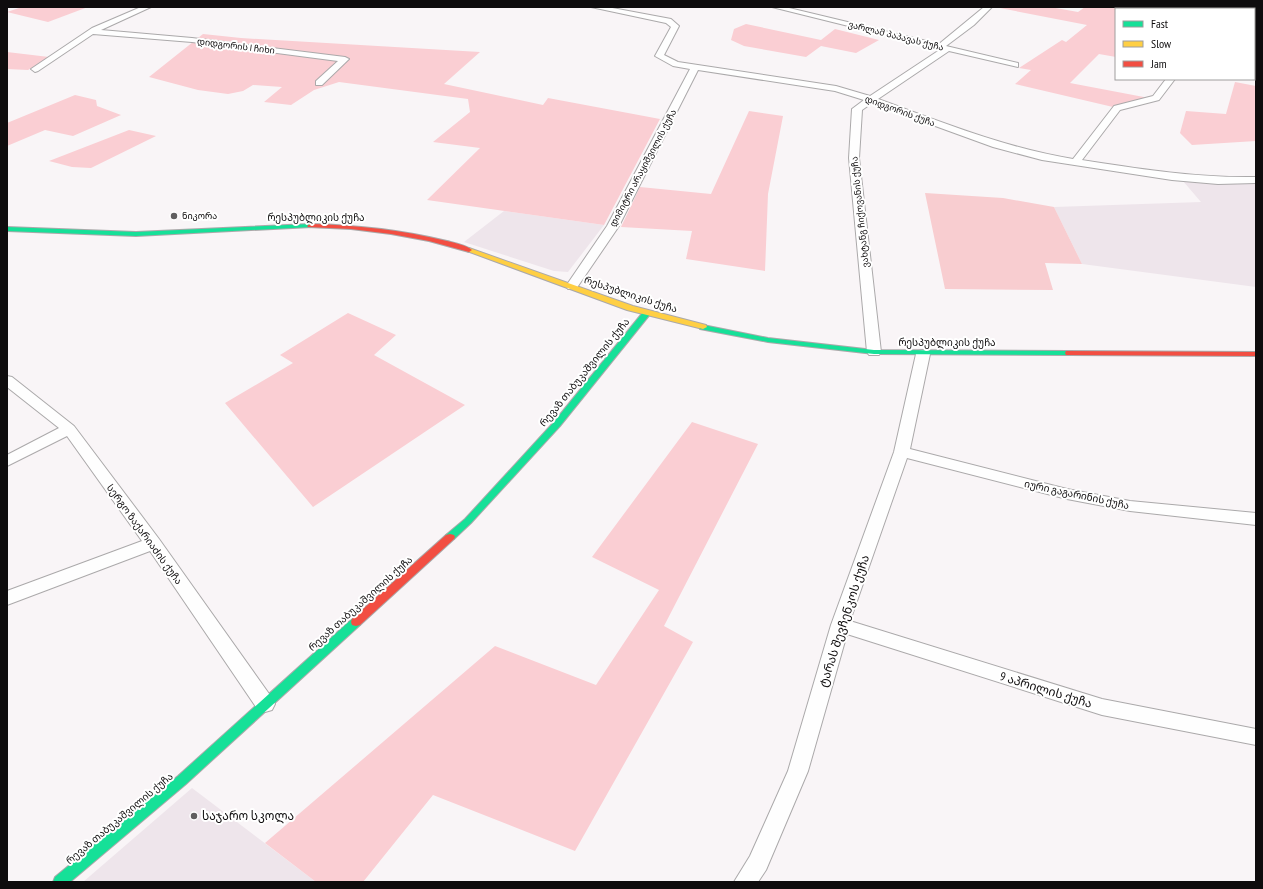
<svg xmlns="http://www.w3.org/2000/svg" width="1263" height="889" font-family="'PT Sans Narrow','Noto Sans Georgian',sans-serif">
<rect width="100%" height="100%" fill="#f9f5f7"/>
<g fill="#eee5eb">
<path d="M 1183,181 L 1213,184 L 1256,184 L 1256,287 L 1082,264 L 1054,207 L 1201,202 Z"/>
<path d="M 504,211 L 604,225 L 568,272 L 554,271 L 464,242 Z"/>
<path d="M 192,788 L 316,882 L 83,882 Z"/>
</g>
<g fill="#faced3">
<path d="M 22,7 L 88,7 L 48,22 L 7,12 Z"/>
<path d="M 1001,7 L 1050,7 L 1078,12 L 1085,7 L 1162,7 L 1160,9 L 1116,9 L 1116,57 L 1099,54 L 1070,83 L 1149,98 L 1113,107 L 1015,84 L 1031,70 L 1019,68 L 1062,40 L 1066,42 L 1087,25 L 1000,8 Z"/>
<path d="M 746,24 L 821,40 L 835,29 L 879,40 L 856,53 L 821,46 L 806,57 L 744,46 L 731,40 L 734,29 Z"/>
<path d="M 203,34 L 241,38 L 480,52 L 444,84 L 543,105 L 548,98 L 660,119 L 604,225 L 427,200 L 480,148 L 433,142 L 470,112 L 468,99 L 339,82 L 314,90 L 291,105 L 264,102 L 282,87 L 253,85 L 243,91 L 228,94 L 198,90 L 149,77 Z"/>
<path d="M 7,52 L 49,57 L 28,70 L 7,69 Z"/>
<path d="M 1235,82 L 1256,86 L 1256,141 L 1192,145 L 1180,133 L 1186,111 L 1226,114 Z"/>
<path d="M 75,95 L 96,100 L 97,106 L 121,115 L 73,136 L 45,130 L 7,146 L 7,123 Z"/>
<path d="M 749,111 L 783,116 L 768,194 L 765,271 L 686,259 L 692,231 L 621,227 L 640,187 L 711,194 Z"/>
<path d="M 129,130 L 156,136 L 91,168 L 72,167 L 49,161 Z"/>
<path d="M 348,313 L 396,335 L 374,355 L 465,405 L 313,507 L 225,403 L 293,363 L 280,355 Z"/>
<path d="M 692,422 L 758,444 L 664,626 L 693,642 L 575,851 L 433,795 L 363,882 L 316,882 L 265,843 L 495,646 L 596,685 L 659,590 L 592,557 Z"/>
</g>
<path fill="#f8cdd0" d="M 925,193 L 1003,198 L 1054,207 L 1082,264 L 1045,263 L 1053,290 L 945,289 Z"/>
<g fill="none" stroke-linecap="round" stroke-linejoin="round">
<g stroke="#aba9aa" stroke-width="2">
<g id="street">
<path d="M 141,7 L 151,7 L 101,30 L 192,38 L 345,57 L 349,59 L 322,85 L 316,85 L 316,81 L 338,61 L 192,42 L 93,34 L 38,71 L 35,72 L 31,69 L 92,28 Z"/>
<path d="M 591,7 L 607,7 L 671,19 L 679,26 L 664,55 L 678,62 L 836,86 L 870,96 L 941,49 L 772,7 L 785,7 L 939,44 L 984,7 L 992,7 L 974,25 L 946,46 L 1018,63 L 1018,67 L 949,51 L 878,99 C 942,122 1005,148 1073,159 L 1114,106 L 1153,96 L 1166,79 L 1175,79 L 1159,100 L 1120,110 L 1082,160 C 1140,169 1197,178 1256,177 L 1256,183 L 1218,184 L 1172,180 L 1042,160 L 993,147 L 872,103 L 862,110 L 859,158 L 881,352 L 879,355 L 869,355 L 867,352 L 849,158 L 852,109 L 864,100 L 835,91 L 698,70 L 619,226 L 576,289 L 568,289 L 566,286 L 607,226 L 690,69 L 673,66 L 655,56 L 671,27 L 666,23 Z"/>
<path d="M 1189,7 L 1207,7 L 1210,9 L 1192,9 Z"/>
<path d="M 1224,7 L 1232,7 L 1231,9 L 1223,9 Z"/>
<path d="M 923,350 L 928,351 L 930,354 L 910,449 L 1067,489 L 1130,501 L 1256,513 L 1256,525 L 1130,511 L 1067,499 L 907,458 L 850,621 L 1102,699 L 1256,729 L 1256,745 L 1102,715 L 847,634 L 808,771 L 766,870 L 758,882 L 734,882 L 750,856 L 788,771 L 831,625 L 894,452 L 916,354 L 918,351 Z"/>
<path d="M 7,376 L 12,377 L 74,426 L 159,539 L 272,698 L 275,704 L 272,710 L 265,712 L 258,710 L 150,551 L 7,605 L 7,591 L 142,541 L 67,436 L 7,466 L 7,455 L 59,428 L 7,387 Z"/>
</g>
</g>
<g stroke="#aba9aa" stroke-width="2">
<g id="fast">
<path d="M 310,224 L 313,226 L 312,227 L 136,236 L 7,231 L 7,227 L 136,232 Z"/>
<path d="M 644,311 L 647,311 L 651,313 L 560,426 L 471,523 L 454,539 L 446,539 L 445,537 L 446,535 L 465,519 L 554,422 Z"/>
<path d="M 700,325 L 703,325 L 768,338 L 874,350 L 1069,351 L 1073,353 L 1069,355 L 874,354 L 768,342 L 700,329 L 699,327 Z"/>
<path d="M 356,618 L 360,619 L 361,622 L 360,625 L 186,784 L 70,882 L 53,882 L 55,877 L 178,776 L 352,619 Z"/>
</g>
</g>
<g stroke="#aba9aa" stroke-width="2">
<path id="slow" d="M 469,248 L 633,306 L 706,325 L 707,327 L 703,329 L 627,310 L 467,251 L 466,250 Z"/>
</g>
<g stroke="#aba9aa" stroke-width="2">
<g id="jam">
<path d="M 310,224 C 356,225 402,230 447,241 C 455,243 466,245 472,250 L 469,252 L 429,241 L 391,234 L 351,229 L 308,227 L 307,226 Z"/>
<path d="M 1066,351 L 1256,352 L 1256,356 L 1069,355 L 1066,355 L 1065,353 Z"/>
<path d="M 450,534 L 454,535 L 455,537 L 454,539 L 360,625 L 356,626 L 352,625 L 351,622 L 352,619 L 446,535 Z"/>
</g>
</g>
<use href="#street" fill="#fefefe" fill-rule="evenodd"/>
<use href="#fast" fill="#16e098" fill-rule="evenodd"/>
<use href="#slow" fill="#ffcf43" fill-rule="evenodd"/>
<use href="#jam" fill="#f24e42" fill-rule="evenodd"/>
</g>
<g fill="#605e5f" stroke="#fff" stroke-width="1.5">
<circle cx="174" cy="216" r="4"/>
<circle cx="194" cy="816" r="4"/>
</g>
<g text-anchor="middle" stroke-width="4" stroke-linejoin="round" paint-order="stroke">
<g font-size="9" fill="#0e0c0d" stroke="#fff">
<text transform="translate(896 36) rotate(14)" y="3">ვარლამ პაპავას ქუჩა</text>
<text transform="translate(236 46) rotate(7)" y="3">დიდგორის I ჩიხი</text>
<text transform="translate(900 111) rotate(20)" y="3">დიდგორის ქუჩა</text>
<text transform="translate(643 168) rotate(-62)" y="3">დიმიტრი არაყიშვილის ქუჩა</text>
<text transform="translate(860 212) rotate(-96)" y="3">ვახტანგ ჩიქოვანის ქუჩა</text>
</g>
<g font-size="9" fill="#0e0c0d" stroke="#fff" text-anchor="start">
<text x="182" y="219">ნიკორა</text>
</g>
<g font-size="10" fill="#0e0c0d" stroke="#fff">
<text x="316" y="221">რესპუბლიკის ქუჩა</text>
<text transform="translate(631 294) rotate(18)" y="4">რესპუბლიკის ქუჩა</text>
<text x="947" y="346">რესპუბლიკის ქუჩა</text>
<text transform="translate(584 372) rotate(-51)" y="4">რევაზ თაბუკაშვილის ქუჩა</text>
<text transform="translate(1077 494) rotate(12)" y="4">იური გაგარინის ქუჩა</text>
<text transform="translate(145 534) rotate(54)" y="4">სერგო ზაქარიაძის ქუჩა</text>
<text transform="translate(360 603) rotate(-42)" y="4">რევაზ თაბუკაშვილის ქუჩა</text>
<text transform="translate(119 818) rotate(-40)" y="4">რევაზ თაბუკაშვილის ქუჩა</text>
</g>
<g font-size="12" fill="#0e0c0d" stroke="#fff">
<text transform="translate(844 621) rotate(-72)" y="4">ტარას შევჩენკოს ქუჩა</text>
<text transform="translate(1046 690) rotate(17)" y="4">9 აპრილის ქუჩა</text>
</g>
<g font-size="12" fill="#0e0c0d" stroke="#fff" text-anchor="start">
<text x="202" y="820">საჯარო სკოლა</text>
</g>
</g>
<rect width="1263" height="889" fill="none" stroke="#0e0c0d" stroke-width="16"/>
<rect x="1115" y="8" width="140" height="72" fill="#ffffff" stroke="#9f9e9e"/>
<rect x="1123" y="21" width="20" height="6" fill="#16e098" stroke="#9f9e9e"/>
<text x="1151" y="28" font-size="12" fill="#0e0c0d">Fast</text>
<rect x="1123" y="41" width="20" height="6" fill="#ffcf43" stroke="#9f9e9e"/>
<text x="1151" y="48" font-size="12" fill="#0e0c0d">Slow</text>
<rect x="1123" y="61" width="20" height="6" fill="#f24e42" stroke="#9f9e9e"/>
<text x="1151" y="68" font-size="12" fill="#0e0c0d">Jam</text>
</svg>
